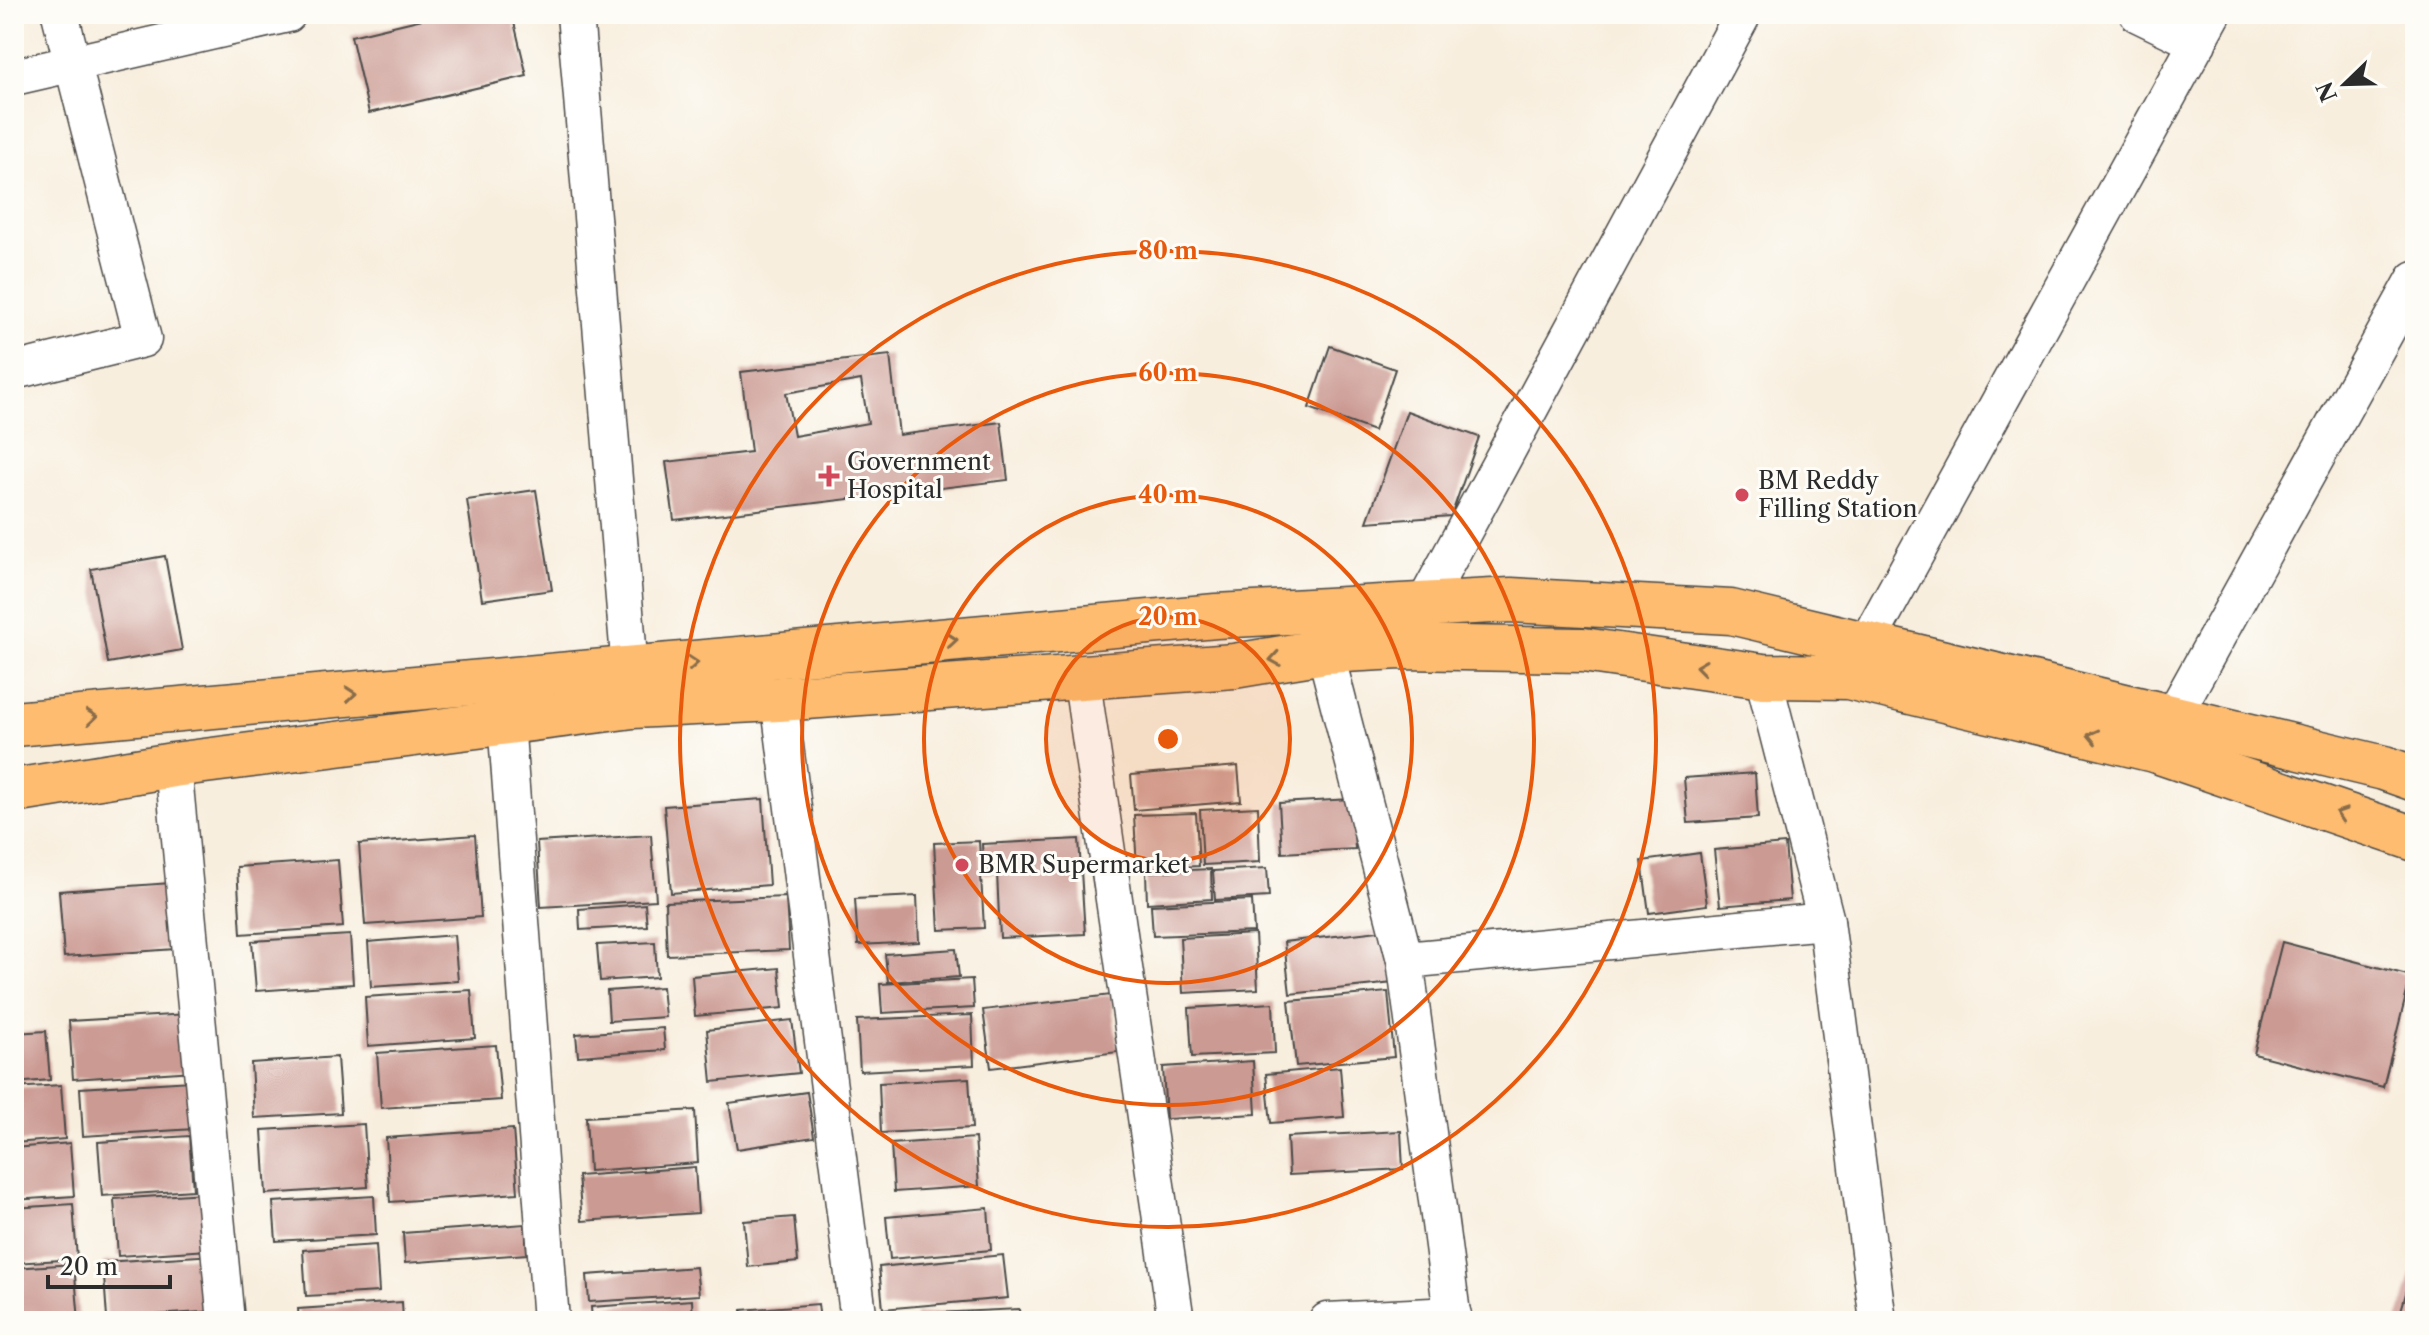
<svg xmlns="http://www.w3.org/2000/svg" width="2429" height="1335" font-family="'Libre Caslon Text',serif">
<rect width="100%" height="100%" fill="#fdfcf7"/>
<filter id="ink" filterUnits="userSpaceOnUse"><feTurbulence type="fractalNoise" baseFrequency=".0125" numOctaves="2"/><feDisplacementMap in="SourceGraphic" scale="16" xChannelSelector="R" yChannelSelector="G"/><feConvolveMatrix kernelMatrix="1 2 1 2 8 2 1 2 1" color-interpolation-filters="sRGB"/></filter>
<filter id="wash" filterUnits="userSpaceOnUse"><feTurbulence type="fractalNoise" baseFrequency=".006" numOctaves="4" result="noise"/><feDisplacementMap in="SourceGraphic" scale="32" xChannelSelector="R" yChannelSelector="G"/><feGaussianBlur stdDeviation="1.8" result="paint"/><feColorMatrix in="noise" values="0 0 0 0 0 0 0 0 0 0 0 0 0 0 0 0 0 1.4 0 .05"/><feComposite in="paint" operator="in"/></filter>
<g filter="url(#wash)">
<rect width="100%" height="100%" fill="#f8eede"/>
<g id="blocks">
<g fill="#cb9a93" fill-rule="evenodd">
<path d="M 443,14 L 512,14 L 527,76 L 369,113 L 351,36 Z"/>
<path d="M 1330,346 L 1395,369 L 1374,431 L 1309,408 Z"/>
<path d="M 890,355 L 899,435 L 1001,422 L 1008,480 L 674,520 L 666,462 L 751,452 L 741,372 ZM 861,380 L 868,423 L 794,436 L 786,393 Z"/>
<path d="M 1407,411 L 1479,437 L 1451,516 L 1367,522 Z"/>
<path d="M 536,490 L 552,590 L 482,600 L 467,500 Z"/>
<path d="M 165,556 L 182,650 L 108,663 L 91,569 Z"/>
<path d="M 1238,766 L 1241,801 L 1134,810 L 1131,775 Z"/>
<path d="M 1755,773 L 1758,818 L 1688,823 L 1684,778 Z"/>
<path d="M 763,799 L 769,885 L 671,893 L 664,806 Z"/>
<path d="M 1352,799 L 1355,849 L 1282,853 L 1279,803 Z"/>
<path d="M 1258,807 L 1260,862 L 1203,865 L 1200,810 Z"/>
<path d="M 1196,813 L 1199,866 L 1137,869 L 1134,815 Z"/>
<path d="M 475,835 L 481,917 L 365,925 L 359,844 Z"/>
<path d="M 651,835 L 656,900 L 541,907 L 537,842 Z"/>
<path d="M 1079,839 L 1085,934 L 1000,938 L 997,873 L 984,874 L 982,844 Z"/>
<path d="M 979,841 L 984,928 L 939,930 L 934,843 Z"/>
<path d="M 1785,844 L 1790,900 L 1720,906 L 1714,850 Z"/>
<path d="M 1700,853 L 1707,905 L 1649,913 L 1642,861 Z"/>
<path d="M 338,860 L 343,927 L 241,934 L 237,867 Z"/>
<path d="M 1267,868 L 1269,897 L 1215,900 L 1213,871 Z"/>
<path d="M 1211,869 L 1212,899 L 1147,903 L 1146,872 Z"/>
<path d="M 185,882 L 189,948 L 64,957 L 59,891 Z"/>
<path d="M 917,896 L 919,942 L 858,945 L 855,899 Z"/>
<path d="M 786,897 L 789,950 L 667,955 L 665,902 Z"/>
<path d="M 1252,900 L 1254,932 L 1153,936 L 1151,905 Z"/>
<path d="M 645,904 L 647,926 L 580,930 L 579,909 Z"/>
<path d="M 1387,930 L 1393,983 L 1290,994 L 1284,942 Z"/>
<path d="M 1255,934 L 1258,989 L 1183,993 L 1180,938 Z"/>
<path d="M 350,935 L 353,984 L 256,991 L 252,941 Z"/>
<path d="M 454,935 L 458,981 L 371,987 L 368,942 Z"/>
<path d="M 655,942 L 657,977 L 600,981 L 597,945 Z"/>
<path d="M 2282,942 L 2411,976 L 2383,1087 L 2254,1054 Z"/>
<path d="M 956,949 L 959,977 L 888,982 L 885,954 Z"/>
<path d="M 779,968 L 783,1008 L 695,1016 L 692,976 Z"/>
<path d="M 972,979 L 974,1008 L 882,1013 L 880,984 Z"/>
<path d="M 662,987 L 665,1017 L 609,1021 L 607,991 Z"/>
<path d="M 471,990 L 475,1038 L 368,1046 L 365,997 Z"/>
<path d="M 1388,992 L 1394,1057 L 1296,1066 L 1289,1001 Z"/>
<path d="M 1111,995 L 1118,1052 L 991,1068 L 983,1010 Z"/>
<path d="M 1273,1003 L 1275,1053 L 1192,1057 L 1189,1008 Z"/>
<path d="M 206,1013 L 210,1070 L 73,1079 L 69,1021 Z"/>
<path d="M 972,1015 L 974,1065 L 860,1071 L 857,1020 Z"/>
<path d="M 792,1020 L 799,1073 L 712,1082 L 707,1030 Z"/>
<path d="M 663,1028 L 665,1050 L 578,1056 L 576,1034 Z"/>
<path d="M 46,1031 L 50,1080 L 14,1083 L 14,1033 Z"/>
<path d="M 496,1045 L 501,1100 L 381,1108 L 377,1053 Z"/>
<path d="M 337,1057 L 341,1113 L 254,1118 L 251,1063 Z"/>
<path d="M 1253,1061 L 1256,1114 L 1166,1119 L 1163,1067 Z"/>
<path d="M 1340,1067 L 1344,1117 L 1271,1123 L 1266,1074 Z"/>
<path d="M 969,1078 L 972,1128 L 881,1133 L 879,1083 Z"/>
<path d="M 191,1081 L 194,1129 L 83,1136 L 80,1088 Z"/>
<path d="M 61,1085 L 65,1139 L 14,1143 L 14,1088 Z"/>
<path d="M 807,1092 L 814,1137 L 737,1149 L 729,1103 Z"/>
<path d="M 695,1110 L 698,1163 L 589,1171 L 586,1117 Z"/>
<path d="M 364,1124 L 368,1187 L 266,1194 L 262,1130 Z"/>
<path d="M 513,1129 L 518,1193 L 390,1202 L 386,1138 Z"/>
<path d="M 1401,1131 L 1403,1169 L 1289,1175 L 1287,1137 Z"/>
<path d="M 189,1136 L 193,1190 L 102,1196 L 98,1142 Z"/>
<path d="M 975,1138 L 979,1186 L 894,1192 L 891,1144 Z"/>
<path d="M 70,1143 L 74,1196 L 14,1200 L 14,1148 Z"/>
<path d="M 695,1167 L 698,1213 L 582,1221 L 578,1176 Z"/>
<path d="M 204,1193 L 208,1250 L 118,1256 L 114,1199 Z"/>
<path d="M 374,1196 L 376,1235 L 276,1241 L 273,1202 Z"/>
<path d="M 73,1204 L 77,1259 L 14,1263 L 14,1208 Z"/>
<path d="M 988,1208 L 991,1250 L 890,1259 L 886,1217 Z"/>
<path d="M 794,1217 L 798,1262 L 748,1267 L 744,1221 Z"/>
<path d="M 525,1224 L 527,1254 L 405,1263 L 403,1233 Z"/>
<path d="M 376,1245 L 379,1292 L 306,1296 L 303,1250 Z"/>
<path d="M 215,1255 L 218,1311 L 107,1318 L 103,1262 Z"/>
<path d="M 1003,1255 L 1008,1298 L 883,1309 L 879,1267 Z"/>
<path d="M 74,1264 L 79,1321 L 14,1321 L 14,1268 Z"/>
<path d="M 2414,1266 L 2415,1321 L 2398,1321 Z"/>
<path d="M 696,1267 L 699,1295 L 589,1302 L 587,1275 Z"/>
<path d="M 692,1300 L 693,1321 L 592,1321 L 591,1307 Z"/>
<path d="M 402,1302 L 403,1321 L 299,1321 L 298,1309 Z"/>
<path d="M 818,1304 L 820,1321 L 742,1321 L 742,1310 Z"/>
<path d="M 1019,1309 L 1020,1321 L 915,1321 L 915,1314 Z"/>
</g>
</g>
</g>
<g filter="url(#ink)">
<use href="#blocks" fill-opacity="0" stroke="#4a4846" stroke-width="2"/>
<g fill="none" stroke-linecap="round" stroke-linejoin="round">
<g stroke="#4a4846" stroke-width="39">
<g id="street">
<path d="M 575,14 L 632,694"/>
<path d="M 2138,14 L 2198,43"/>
<path d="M 14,77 L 288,14"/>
<path d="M 14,371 L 143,339 L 60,14"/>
<path d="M 1413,625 L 1743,14"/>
<path d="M 1325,651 L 1405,960 L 1453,1321"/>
<path d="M 1854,666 L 2213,14"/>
<path d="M 1081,675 L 1176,1321"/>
<path d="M 1763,676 L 1826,921 L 1878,1321"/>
<path d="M 779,699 L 859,1321"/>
<path d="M 506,721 L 551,1321"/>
<path d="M 2161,738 L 2415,279"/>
<path d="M 173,765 L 226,1321"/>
<path d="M 1405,960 L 1826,921"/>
<path d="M 1327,1321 L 1453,1315"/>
</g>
</g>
<g stroke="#4a4846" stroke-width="47">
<g id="primary">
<path d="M 14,724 L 1216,616 L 1511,600 L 1731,612 L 2384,768 L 2415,779"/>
<path d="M 14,791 L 173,765 L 633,706 L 779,699 L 1234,666 L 1325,651 L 1401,647 L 1583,650 L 1763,676 L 1848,677 L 2154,750 L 2415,839"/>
</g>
</g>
<use href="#street" stroke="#fff" stroke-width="36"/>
<use href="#primary" stroke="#fdbc6f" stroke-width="44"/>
</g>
<defs><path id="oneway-chevron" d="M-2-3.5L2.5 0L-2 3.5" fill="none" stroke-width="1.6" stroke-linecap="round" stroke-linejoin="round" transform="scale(2)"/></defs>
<g stroke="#8a6c4a">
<use href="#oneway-chevron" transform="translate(952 640) rotate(-5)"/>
<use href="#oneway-chevron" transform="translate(1275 659) rotate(171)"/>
<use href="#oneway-chevron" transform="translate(693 663) rotate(-5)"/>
<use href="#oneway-chevron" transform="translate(1701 667) rotate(-172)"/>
<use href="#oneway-chevron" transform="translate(351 694) rotate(-5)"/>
<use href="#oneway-chevron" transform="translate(92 717) rotate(-5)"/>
<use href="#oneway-chevron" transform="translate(2093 736) rotate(-167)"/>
<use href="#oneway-chevron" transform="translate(2341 814) rotate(-161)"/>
</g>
</g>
<circle cx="1168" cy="739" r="122" fill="#e8590c" fill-opacity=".12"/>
<g fill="none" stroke="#e8590c" stroke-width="4">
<circle cx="1168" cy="739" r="122"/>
<circle cx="1168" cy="739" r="244"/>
<circle cx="1168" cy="739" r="366"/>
<circle cx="1168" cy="739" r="488"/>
</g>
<g fill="#d1495b" stroke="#fdfcf7" stroke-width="3">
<path d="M825 464h8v8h8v8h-8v8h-8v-8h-8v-8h8z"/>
<circle cx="1742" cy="495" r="8"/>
<circle cx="962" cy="865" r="8"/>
</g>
<g text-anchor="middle" stroke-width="6" stroke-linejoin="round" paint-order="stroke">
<g font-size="24" fill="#2b2b2b" stroke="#fdfcf7" text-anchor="start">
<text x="847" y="470">Government<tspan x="847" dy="28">Hospital</tspan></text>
<text x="1758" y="489">BM Reddy<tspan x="1758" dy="28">Filling Station</tspan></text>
<text x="978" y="873">BMR Supermarket</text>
</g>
</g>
<circle cx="1168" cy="739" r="12" fill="#e8590c" stroke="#fdfcf7" stroke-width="4"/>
<g font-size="24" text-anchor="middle" font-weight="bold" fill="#e8590c" stroke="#fdfcf7" stroke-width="6" stroke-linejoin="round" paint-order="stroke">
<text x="1168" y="259">80 m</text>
<text x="1168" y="381">60 m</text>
<text x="1168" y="503">40 m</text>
<text x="1168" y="625">20 m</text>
</g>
<rect width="2429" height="1335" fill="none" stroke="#fdfcf7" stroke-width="48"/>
<g transform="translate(2345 84) rotate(247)" stroke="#fdfcf7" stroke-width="6" paint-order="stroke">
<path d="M0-6L14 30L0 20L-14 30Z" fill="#2b2b2b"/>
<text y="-12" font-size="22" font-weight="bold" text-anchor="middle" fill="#2b2b2b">N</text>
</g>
<path d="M48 1275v12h122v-12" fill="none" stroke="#2b2b2b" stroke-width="4"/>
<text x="60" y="1275" font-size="24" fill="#2b2b2b" stroke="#fdfcf7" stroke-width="6" paint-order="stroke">20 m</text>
</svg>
